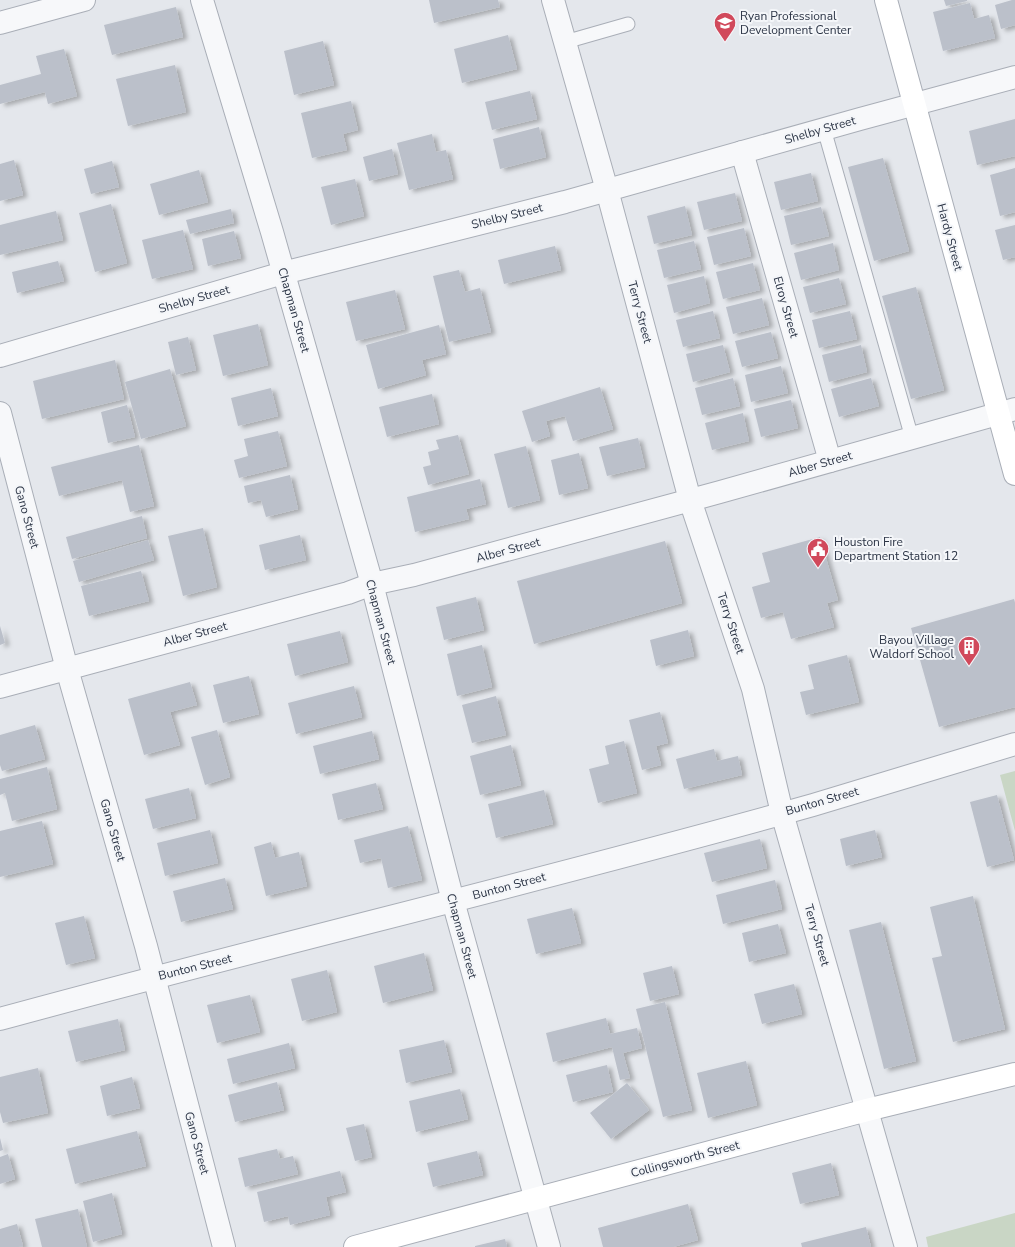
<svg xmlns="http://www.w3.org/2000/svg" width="1015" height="1247" font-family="'Nunito Sans',sans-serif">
<defs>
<filter id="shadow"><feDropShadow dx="4.5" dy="2.5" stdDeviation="2" flood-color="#0004"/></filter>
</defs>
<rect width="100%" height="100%" fill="#e4e7ec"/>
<g fill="#c9d6c5">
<path d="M 1015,771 L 1015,831 L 1000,775 Z"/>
<path d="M 1015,1213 L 1015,1247 L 928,1247 L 926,1237 Z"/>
</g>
<g fill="#bbc0ca" filter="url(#shadow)">
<path d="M 429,0 L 498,0 L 500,7 L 434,23 Z"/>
<path d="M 944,0 L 967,0 L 967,1 L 946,6 Z"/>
<path d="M 1012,0 L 1015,0 L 1015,25 L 1001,29 L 995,5 Z"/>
<path d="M 970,3 L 974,19 L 989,15 L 995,38 L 943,51 L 933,12 Z"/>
<path d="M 176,7 L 183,37 L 112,55 L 104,25 Z"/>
<path d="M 508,35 L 517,69 L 462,83 L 454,49 Z"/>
<path d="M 323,41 L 334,85 L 294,95 L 284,51 Z"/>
<path d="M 64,49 L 77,96 L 48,104 L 45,92 L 0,104 L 0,85 L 41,74 L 36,56 Z"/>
<path d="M 175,65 L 186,112 L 128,126 L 116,79 Z"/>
<path d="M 530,91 L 537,119 L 492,130 L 485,102 Z"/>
<path d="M 351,101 L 358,130 L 343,134 L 347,150 L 312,158 L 301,113 Z"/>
<path d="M 1015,119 L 1015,156 L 977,165 L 969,131 Z"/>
<path d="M 539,127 L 546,157 L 500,169 L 493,139 Z"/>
<path d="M 432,134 L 436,152 L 446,150 L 453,179 L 409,190 L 397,143 Z"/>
<path d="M 392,149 L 398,174 L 369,181 L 363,157 Z"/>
<path d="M 883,158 L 909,251 L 874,261 L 848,167 Z"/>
<path d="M 14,160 L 23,195 L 0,201 L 0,164 Z"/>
<path d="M 112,161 L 119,187 L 91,194 L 84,169 Z"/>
<path d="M 1015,168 L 1015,212 L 1000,216 L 990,175 Z"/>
<path d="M 199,170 L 208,202 L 159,215 L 150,184 Z"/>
<path d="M 811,173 L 818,201 L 781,210 L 774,182 Z"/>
<path d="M 355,179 L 364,216 L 331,225 L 321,187 Z"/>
<path d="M 735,193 L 742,221 L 704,230 L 697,202 Z"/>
<path d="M 111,204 L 127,263 L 95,272 L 79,213 Z"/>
<path d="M 685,206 L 692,235 L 654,244 L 647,216 Z"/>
<path d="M 821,207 L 829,236 L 791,245 L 784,216 Z"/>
<path d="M 231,209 L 234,223 L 190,234 L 186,220 Z"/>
<path d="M 56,211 L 63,240 L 0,255 L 0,225 Z"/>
<path d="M 1015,225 L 1015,257 L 1003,260 L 995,230 Z"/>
<path d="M 744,228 L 751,256 L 714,265 L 707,237 Z"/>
<path d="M 183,230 L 193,269 L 152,279 L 142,240 Z"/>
<path d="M 234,231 L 241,258 L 208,266 L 202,239 Z"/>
<path d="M 694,241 L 701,269 L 664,278 L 657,250 Z"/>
<path d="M 833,243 L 839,270 L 801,280 L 794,253 Z"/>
<path d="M 555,246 L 561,270 L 504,284 L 498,260 Z"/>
<path d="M 58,261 L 64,281 L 17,293 L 12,272 Z"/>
<path d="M 753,263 L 760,290 L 723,299 L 716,272 Z"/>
<path d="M 459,270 L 465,292 L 480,288 L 491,332 L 449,342 L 433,276 Z"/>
<path d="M 704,276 L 710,303 L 674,313 L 667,285 Z"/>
<path d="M 839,278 L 846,304 L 810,313 L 803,287 Z"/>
<path d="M 916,287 L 944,390 L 911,399 L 882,296 Z"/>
<path d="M 395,290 L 405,329 L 356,341 L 346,302 Z"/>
<path d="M 762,298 L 769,325 L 733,334 L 726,307 Z"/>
<path d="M 713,311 L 720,338 L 683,347 L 676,320 Z"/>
<path d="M 850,311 L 857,339 L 819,348 L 812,320 Z"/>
<path d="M 258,324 L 268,365 L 223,376 L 213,335 Z"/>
<path d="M 439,325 L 446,354 L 422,360 L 426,375 L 378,389 L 366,345 Z"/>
<path d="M 771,332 L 778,358 L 742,367 L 735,341 Z"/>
<path d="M 188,337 L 196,370 L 176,375 L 168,342 Z"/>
<path d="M 723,345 L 730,372 L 693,382 L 686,354 Z"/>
<path d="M 861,345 L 867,372 L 829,382 L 822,355 Z"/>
<path d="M 115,360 L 124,399 L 42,419 L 33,381 Z"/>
<path d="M 781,366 L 788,393 L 751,402 L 745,375 Z"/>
<path d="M 170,369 L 186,426 L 141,439 L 125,382 Z"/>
<path d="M 733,378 L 740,406 L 702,415 L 695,388 Z"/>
<path d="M 871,378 L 879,406 L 839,417 L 831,389 Z"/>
<path d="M 600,387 L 613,429 L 573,441 L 565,416 L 546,421 L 550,436 L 532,442 L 522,411 Z"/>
<path d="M 271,388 L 278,416 L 238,426 L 231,398 Z"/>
<path d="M 432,394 L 439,424 L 387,437 L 379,407 Z"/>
<path d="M 791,400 L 798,428 L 761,437 L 754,409 Z"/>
<path d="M 127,405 L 135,437 L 108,443 L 101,412 Z"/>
<path d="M 743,413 L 749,441 L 712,450 L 705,423 Z"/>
<path d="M 278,431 L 287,466 L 239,478 L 234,460 L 248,456 L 244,439 Z"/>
<path d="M 458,435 L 469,474 L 428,485 L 423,467 L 431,465 L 428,452 L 439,449 L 436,440 Z"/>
<path d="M 638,438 L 645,467 L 607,476 L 599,447 Z"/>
<path d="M 139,445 L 154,506 L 130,512 L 122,480 L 59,496 L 51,467 Z"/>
<path d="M 526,446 L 540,500 L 508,508 L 494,454 Z"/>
<path d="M 579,453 L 588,488 L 559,495 L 551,460 Z"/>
<path d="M 290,475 L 298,509 L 266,517 L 261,500 L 248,503 L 244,486 Z"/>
<path d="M 480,479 L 486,504 L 466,509 L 469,519 L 415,532 L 407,497 Z"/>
<path d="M 142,516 L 147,538 L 72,559 L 66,537 Z"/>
<path d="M 203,528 L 217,587 L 183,596 L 168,536 Z"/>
<path d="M 300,535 L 306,560 L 265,570 L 259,545 Z"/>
<path d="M 820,537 L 838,600 L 827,603 L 834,627 L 791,639 L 783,612 L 761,618 L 752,587 L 770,582 L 762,553 Z"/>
<path d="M 148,540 L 154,560 L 79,582 L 73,561 Z"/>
<path d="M 665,541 L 682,603 L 534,644 L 517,581 Z"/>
<path d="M 141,571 L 149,601 L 89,616 L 81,586 Z"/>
<path d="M 476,597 L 484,630 L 444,640 L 436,607 Z"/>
<path d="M 1014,599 L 1015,603 L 1015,707 L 939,727 L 911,628 Z"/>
<path d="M 0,626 L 5,643 L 0,645 Z"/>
<path d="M 688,630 L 694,656 L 656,666 L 650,640 Z"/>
<path d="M 340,631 L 348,662 L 295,676 L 287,644 Z"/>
<path d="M 482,645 L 492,687 L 457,696 L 447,654 Z"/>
<path d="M 847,655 L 859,702 L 806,715 L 800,692 L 814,689 L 808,665 Z"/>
<path d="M 249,676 L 259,714 L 223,723 L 213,685 Z"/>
<path d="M 190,682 L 197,705 L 170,712 L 180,745 L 144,755 L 128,699 Z"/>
<path d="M 354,686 L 362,717 L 296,734 L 288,703 Z"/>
<path d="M 496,696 L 506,735 L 472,743 L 462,705 Z"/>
<path d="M 660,712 L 668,743 L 656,746 L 661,765 L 642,770 L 629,720 Z"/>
<path d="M 35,725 L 45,759 L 2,771 L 0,765 L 0,735 Z"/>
<path d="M 217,730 L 230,777 L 205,785 L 191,737 Z"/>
<path d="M 372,731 L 379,759 L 320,774 L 313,746 Z"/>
<path d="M 624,741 L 637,793 L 598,803 L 589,769 L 609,764 L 605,746 Z"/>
<path d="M 511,745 L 521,785 L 480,795 L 470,756 Z"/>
<path d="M 714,749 L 717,761 L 738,756 L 742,775 L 684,789 L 676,759 Z"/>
<path d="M 47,767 L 57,809 L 12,821 L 5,793 L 0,795 L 0,779 Z"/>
<path d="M 376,783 L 383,809 L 338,820 L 332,794 Z"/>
<path d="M 189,788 L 196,818 L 153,829 L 145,799 Z"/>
<path d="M 544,790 L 553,824 L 496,838 L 488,804 Z"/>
<path d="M 997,795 L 1014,860 L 987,867 L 970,802 Z"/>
<path d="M 42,821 L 53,864 L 0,877 L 0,831 Z"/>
<path d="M 408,826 L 422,880 L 388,888 L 381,858 L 360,863 L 354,840 Z"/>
<path d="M 210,830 L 218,863 L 165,876 L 157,843 Z"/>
<path d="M 875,830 L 882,857 L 846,866 L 840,839 Z"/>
<path d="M 760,839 L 767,868 L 712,882 L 704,853 Z"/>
<path d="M 271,842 L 275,858 L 299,852 L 307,886 L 266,896 L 254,847 Z"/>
<path d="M 225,878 L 233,909 L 181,922 L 173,891 Z"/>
<path d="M 775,880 L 782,909 L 723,924 L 716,895 Z"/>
<path d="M 973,896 L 1005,1029 L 953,1042 L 932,958 L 942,956 L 930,907 Z"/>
<path d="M 572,908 L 581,943 L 536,954 L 527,919 Z"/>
<path d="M 84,916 L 95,958 L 66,965 L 55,923 Z"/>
<path d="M 881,922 L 916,1061 L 884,1069 L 849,930 Z"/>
<path d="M 778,924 L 786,953 L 749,962 L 742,933 Z"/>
<path d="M 424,953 L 433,990 L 383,1003 L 374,966 Z"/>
<path d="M 672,966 L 679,994 L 650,1001 L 643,973 Z"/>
<path d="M 327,970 L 337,1012 L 302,1021 L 291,979 Z"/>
<path d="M 794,984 L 802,1014 L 762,1024 L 754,994 Z"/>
<path d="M 250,995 L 260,1032 L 217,1043 L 207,1005 Z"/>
<path d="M 665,1002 L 692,1110 L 663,1117 L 636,1009 Z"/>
<path d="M 606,1018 L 610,1034 L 637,1028 L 642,1048 L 623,1053 L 630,1078 L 620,1080 L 612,1047 L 553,1062 L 546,1033 Z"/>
<path d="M 118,1019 L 125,1050 L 76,1062 L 68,1031 Z"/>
<path d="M 444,1040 L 452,1072 L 406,1083 L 399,1050 Z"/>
<path d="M 289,1043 L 295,1068 L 233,1084 L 227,1059 Z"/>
<path d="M 746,1061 L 757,1105 L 708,1118 L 697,1073 Z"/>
<path d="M 607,1065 L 613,1092 L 573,1102 L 566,1075 Z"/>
<path d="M 38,1068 L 48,1113 L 3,1123 L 0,1112 L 0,1077 Z"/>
<path d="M 132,1077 L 140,1108 L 107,1116 L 100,1086 Z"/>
<path d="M 277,1082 L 284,1110 L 235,1122 L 228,1095 Z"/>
<path d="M 627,1083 L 649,1110 L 611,1139 L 590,1113 Z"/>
<path d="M 460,1089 L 468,1119 L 416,1132 L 409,1101 Z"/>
<path d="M 364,1124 L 372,1157 L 355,1161 L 346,1128 Z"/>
<path d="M 137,1131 L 146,1166 L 75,1184 L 66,1149 Z"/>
<path d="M 0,1138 L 3,1150 L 0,1151 Z"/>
<path d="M 277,1149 L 280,1159 L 293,1156 L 298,1174 L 245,1187 L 238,1158 Z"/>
<path d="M 477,1151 L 483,1175 L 433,1187 L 427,1163 Z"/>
<path d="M 8,1154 L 15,1179 L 0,1184 L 0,1157 Z"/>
<path d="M 831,1163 L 839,1195 L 800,1204 L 792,1173 Z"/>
<path d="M 340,1171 L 346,1192 L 326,1197 L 330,1215 L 290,1225 L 288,1216 L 264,1222 L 257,1192 Z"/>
<path d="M 112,1193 L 122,1234 L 93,1242 L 83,1201 Z"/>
<path d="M 688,1204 L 698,1240 L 673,1247 L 603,1247 L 598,1228 Z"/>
<path d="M 78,1209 L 87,1247 L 42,1247 L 35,1219 Z"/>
<path d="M 17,1224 L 23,1246 L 18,1247 L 0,1247 L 0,1229 Z"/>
<path d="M 866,1227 L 871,1247 L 802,1247 L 801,1243 Z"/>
<path d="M 505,1239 L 507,1247 L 475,1247 L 475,1246 Z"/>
</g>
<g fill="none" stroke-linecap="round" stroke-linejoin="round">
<g stroke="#a9aeb7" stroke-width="15">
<g id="lane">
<path d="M 565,42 L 628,24"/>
<path d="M 824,129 L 912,438"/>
</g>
</g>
<g stroke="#a9aeb7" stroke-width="24">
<g id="street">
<path d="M 202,0 L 272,232 L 372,584 L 453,901 L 549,1247"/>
<path d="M 553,0 L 607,190 L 690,500 L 753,689 L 782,813 L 906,1247"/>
<path d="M 0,23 L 84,0"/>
<path d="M 742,152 L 830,461"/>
<path d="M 0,356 L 283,273 L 565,202 L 860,119 L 1015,77"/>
<path d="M 0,413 L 67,669 L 146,946 L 224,1247"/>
<path d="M 0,687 L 348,593 L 372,584 L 414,575 L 720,492 L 1015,409"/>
<path d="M 0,1019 C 270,945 543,881 813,805 C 880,785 948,764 1015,744"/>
</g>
</g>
<g stroke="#a9aeb7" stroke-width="24">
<g id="secondary">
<path d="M 886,0 L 1015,474"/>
<path d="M 355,1247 L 867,1110 L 1015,1074"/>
</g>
</g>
<use href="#lane" stroke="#f7f8fa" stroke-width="13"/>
<use href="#street" stroke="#f7f8fa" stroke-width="22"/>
<use href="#secondary" stroke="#fff" stroke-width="22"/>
</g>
<defs>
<g id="school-pin" transform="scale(1.15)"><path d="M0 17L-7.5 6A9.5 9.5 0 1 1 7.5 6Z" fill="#d1495b" stroke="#f4f6f9"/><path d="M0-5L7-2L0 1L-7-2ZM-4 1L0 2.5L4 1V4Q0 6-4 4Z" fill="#fff"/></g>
<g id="civic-pin" transform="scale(1.15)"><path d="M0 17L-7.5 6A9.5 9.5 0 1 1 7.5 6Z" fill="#d1495b" stroke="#f4f6f9"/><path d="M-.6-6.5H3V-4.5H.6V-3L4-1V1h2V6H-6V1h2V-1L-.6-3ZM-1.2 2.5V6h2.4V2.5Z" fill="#fff"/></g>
<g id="building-pin" transform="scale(1.15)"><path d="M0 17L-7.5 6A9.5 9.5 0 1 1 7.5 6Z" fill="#d1495b" stroke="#f4f6f9"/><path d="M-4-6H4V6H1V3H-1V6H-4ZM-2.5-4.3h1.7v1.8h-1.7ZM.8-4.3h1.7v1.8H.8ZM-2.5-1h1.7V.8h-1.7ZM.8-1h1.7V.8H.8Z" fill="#fff"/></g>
</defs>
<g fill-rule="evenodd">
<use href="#school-pin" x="725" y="23"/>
<use href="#civic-pin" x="818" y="549"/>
<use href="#building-pin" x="969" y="647"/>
</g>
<g text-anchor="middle" stroke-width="4" stroke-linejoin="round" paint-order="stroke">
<g font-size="12" fill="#2b3445" stroke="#f4f6f9" text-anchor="start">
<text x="740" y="20">Ryan Professional<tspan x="740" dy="14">Development Center</tspan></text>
<text x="834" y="546">Houston Fire<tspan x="834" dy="14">Department Station 12</tspan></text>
<text x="954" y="644" text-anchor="end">Bayou Village<tspan x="954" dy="14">Waldorf School</tspan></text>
</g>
<g font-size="12" fill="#2b3445" stroke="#f4f6f9">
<text transform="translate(820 130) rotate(-16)" y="4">Shelby Street</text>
<text transform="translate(507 216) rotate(-14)" y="4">Shelby Street</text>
<text transform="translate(950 237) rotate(75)" y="4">Hardy Street</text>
<text transform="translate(194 299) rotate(-16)" y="4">Shelby Street</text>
<text transform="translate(786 307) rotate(74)" y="4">Elroy Street</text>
<text transform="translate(294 310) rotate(74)" y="4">Chapman Street</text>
<text transform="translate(640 312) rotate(75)" y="4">Terry Street</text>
<text transform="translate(820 464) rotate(-16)" y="4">Alber Street</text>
<text transform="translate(27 517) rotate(75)" y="4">Gano Street</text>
<text transform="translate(508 550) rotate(-15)" y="4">Alber Street</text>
<text transform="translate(381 622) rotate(75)" y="4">Chapman Street</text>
<text transform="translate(731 623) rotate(72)" y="4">Terry Street</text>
<text transform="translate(195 634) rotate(-15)" y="4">Alber Street</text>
<text transform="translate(822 801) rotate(-16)" y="4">Bunton Street</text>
<text transform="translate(113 830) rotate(74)" y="4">Gano Street</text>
<text transform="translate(509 886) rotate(-15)" y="4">Bunton Street</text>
<text transform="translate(817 935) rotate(74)" y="4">Terry Street</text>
<text transform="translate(462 936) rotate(75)" y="4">Chapman Street</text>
<text transform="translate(195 967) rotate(-14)" y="4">Bunton Street</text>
<text transform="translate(197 1143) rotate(75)" y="4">Gano Street</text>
<text transform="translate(685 1159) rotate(-15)" y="4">Collingsworth Street</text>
</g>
</g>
</svg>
